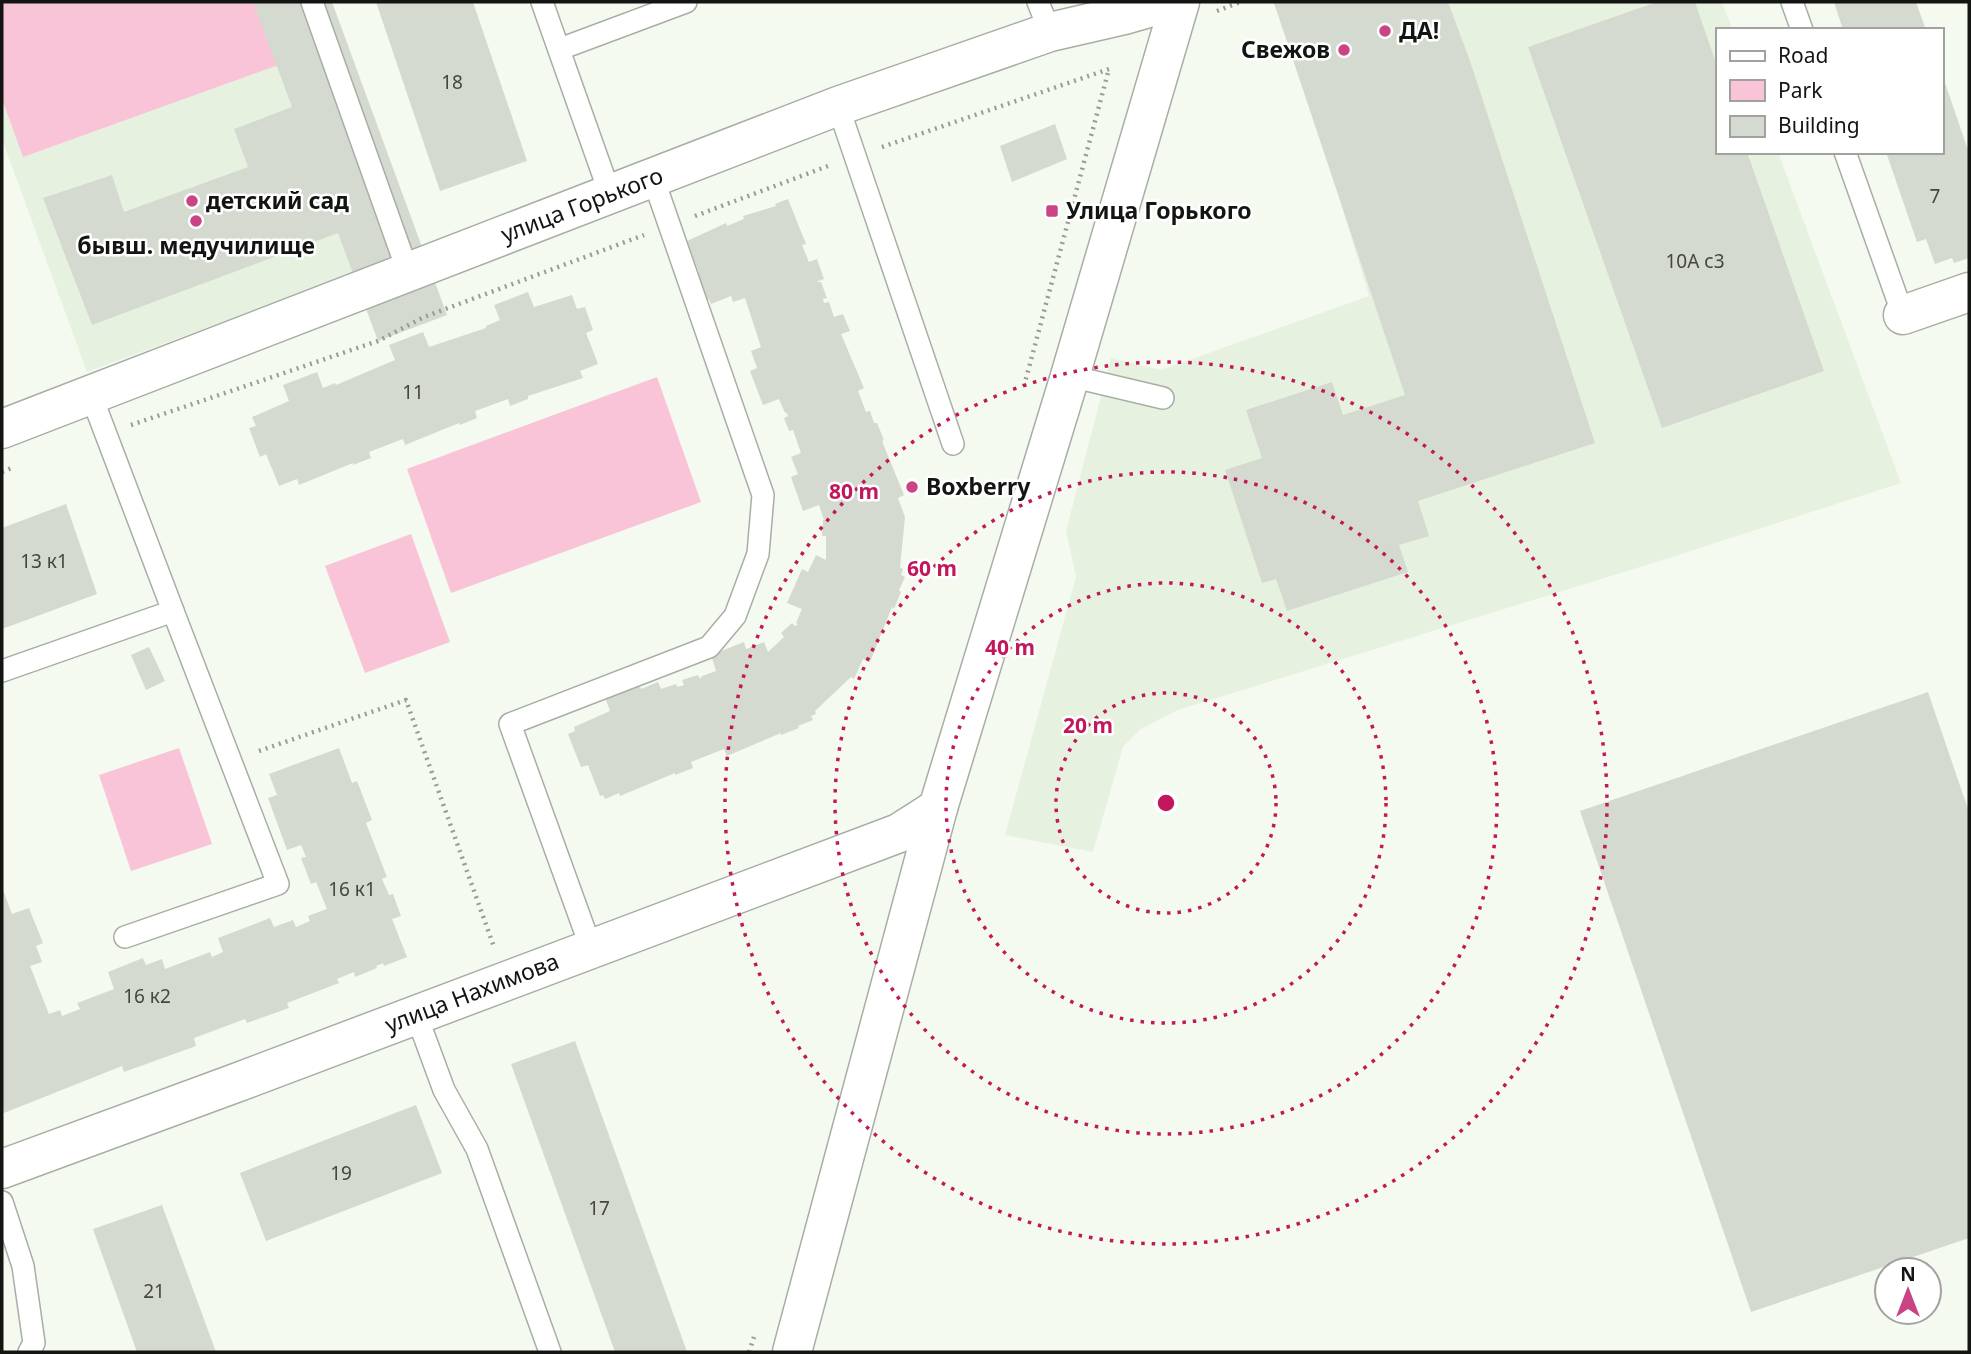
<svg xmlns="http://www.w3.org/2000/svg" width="1971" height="1354" font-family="'Noto Sans',sans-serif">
<rect width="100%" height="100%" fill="#f4faf0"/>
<g fill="#e7f1e0">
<path d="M 2,2 L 288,2 L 382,263 L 87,372 L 2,139 Z"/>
<path d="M 1278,2 L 1722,2 L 1733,30 L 1717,30 L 1717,152 L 1778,152 L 1901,483 L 1669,558 L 1178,710 L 1141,729 L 1123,747 L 1093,852 L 1005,835 L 1076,577 L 1066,531 L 1111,358 L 1161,370 L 1369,296 L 1313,112 L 1274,3 Z"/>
</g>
<g fill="#fac4d8">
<path d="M 2,2 L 273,2 L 295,59 L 23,157 L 2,99 Z"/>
<path d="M 657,377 L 701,502 L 451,593 L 407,469 Z"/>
<path d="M 411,534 L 450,642 L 365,673 L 325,566 Z"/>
<path d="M 179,748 L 212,844 L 131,871 L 99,775 Z"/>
</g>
<g fill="#d4dad0">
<path d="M 253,2 L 332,2 L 447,315 L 378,341 L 338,233 L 92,325 L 43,198 L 112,175 L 124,212 L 248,167 L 234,129 L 292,107 Z"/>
<path d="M 376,2 L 473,2 L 527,161 L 440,191 Z"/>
<path d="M 1278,2 L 1448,2 L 1470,61 L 1595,443 L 1418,501 L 1429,536 L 1399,545 L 1408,572 L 1287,611 L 1276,579 L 1262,583 L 1225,470 L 1262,458 L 1246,410 L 1332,382 L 1343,415 L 1405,395 L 1274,3 Z"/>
<path d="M 1657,2 L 1695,2 L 1717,66 L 1717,152 L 1747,152 L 1824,371 L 1662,428 L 1528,47 Z"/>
<path d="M 1834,2 L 1916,2 L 1926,30 L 1843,30 Z"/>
<path d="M 1942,74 L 1969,153 L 1969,258 L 1954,263 L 1952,258 L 1935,264 L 1926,239 L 1917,242 L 1886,152 L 1941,152 Z"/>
<path d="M 1055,124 L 1067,159 L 1012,182 L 1000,146 Z"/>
<path d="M 788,199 L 806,244 L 802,245 L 809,262 L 817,259 L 824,279 L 816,282 L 821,282 L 827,298 L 823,299 L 824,303 L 829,302 L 834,317 L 843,314 L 850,331 L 841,334 L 864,388 L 858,391 L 866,412 L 870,411 L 874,423 L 877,423 L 884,440 L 882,441 L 904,495 L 898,498 L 905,517 L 900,568 L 903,569 L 901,575 L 905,577 L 899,590 L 901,592 L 894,609 L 892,607 L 870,662 L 863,659 L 854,679 L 851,677 L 815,711 L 816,714 L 811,716 L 813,720 L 798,726 L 799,728 L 781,735 L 781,733 L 727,756 L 724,749 L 691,762 L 693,768 L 675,775 L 675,773 L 620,796 L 619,793 L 605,799 L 603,795 L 600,796 L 588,765 L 581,767 L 568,734 L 575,731 L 574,727 L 610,711 L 604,695 L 638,682 L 641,689 L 658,682 L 661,689 L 676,684 L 677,687 L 684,685 L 682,680 L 698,675 L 700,679 L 702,676 L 716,671 L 711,655 L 744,642 L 746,649 L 764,642 L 768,652 L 784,637 L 781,633 L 792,623 L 795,626 L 798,624 L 796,623 L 802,609 L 787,603 L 802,569 L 808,572 L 816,555 L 826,560 L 826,536 L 822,536 L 823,520 L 827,520 L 827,518 L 824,520 L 819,505 L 803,511 L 791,477 L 798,474 L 791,457 L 801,453 L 793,430 L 789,431 L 784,418 L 788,416 L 786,412 L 785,413 L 779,399 L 763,405 L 750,371 L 757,368 L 751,351 L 761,347 L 745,298 L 733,302 L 731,296 L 711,304 L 709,299 L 702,302 L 692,275 L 699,273 L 687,241 L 726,223 L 727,226 L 744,219 L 743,216 L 776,206 L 775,204 Z"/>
<path d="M 528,292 L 534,307 L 572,295 L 577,309 L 585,307 L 593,330 L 586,333 L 598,364 L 580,371 L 583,378 L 528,396 L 528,399 L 510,406 L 508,399 L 475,411 L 477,418 L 460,425 L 459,423 L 405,445 L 403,439 L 369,452 L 371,458 L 353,465 L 353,463 L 299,485 L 297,479 L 279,486 L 266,454 L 260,457 L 249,428 L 256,426 L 252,417 L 289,401 L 283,385 L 317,372 L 323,388 L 335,383 L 336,385 L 395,360 L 389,345 L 423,332 L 429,347 L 486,328 L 486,326 L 500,320 L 494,305 Z"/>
<path d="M 66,504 L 97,594 L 2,629 L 2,528 Z"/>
<path d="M 149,647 L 165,681 L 146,690 L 131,655 Z"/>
<path d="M 1928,692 L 1969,812 L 1969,1238 L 1751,1312 L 1580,811 Z"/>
<path d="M 339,748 L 352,783 L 357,781 L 372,820 L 366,823 L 387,877 L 382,879 L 389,895 L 393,894 L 401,916 L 392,919 L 407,957 L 384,966 L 383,963 L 376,966 L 377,968 L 355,977 L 354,972 L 337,979 L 339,983 L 287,1003 L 289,1008 L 247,1023 L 245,1019 L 194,1038 L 196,1046 L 124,1072 L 122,1066 L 4,1113 L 2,1107 L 2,887 L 12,914 L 29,908 L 43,943 L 36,946 L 42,962 L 30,966 L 49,1014 L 60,1010 L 62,1016 L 80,1009 L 77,1003 L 114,989 L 108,972 L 143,958 L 146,965 L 162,959 L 165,969 L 210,952 L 212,957 L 223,952 L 218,938 L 270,918 L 274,927 L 293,920 L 296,927 L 310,921 L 308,916 L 327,909 L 316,882 L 311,884 L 301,858 L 306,857 L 301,845 L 287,850 L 268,798 L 277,795 L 269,774 Z"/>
<path d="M 575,1041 L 687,1352 L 615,1352 L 511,1064 Z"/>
<path d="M 416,1105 L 442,1173 L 266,1241 L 240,1173 Z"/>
<path d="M 162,1205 L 216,1352 L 137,1352 L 93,1229 Z"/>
</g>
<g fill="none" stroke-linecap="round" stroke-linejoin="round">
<g stroke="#a8aea5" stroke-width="24">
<g id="lane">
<path d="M 312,2 L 408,272"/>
<path d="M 542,2 L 610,194"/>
<path d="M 1038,2 L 1050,32"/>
<path d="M 1792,2 L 1802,30"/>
<path d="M 560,49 L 686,2"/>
<path d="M 838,106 L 953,444"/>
<path d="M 1845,152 L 1903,315"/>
<path d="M 1070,376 L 1163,398"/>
<path d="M 2,671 L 173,611 L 91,395"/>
<path d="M 125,937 L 278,884 L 173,611"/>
<path d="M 591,948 L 510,724 L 709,647 L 735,616 L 758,554 L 763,495 L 653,178"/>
<path d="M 416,1014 L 444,1090 L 477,1149 L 550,1352"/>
<path d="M 2,1202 L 23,1266 L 34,1343 L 29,1352"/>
</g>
</g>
<g stroke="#a8aea5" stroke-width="41">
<g id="street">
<path d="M 1903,315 L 1969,292"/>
<path d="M 2,429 L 838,106 L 1050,32 L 1124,15 L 1169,2"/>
<path d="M 2,1169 L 233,1084 L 899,833 L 938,808"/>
</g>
</g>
<g stroke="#a8aea5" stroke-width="41">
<path id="secondary" d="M 792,1352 L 938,808 L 1070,376 L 1180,2"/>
</g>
<g stroke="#989c95" stroke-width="4.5" stroke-dasharray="2 5" stroke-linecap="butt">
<path d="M 1217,11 L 1240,2"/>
<path d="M 882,147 L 1109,69"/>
<path d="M 695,216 L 828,166"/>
<path d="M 1024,386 L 1109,69"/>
<path d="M 131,425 L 378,341 L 424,317 L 644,235"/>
<path d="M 2,472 L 14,467"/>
<path d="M 259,751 L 406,700 L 494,947"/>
<path d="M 749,1352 L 754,1337"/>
</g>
<use href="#lane" stroke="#fff" stroke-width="21"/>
<use href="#street" stroke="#fff" stroke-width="38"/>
<use href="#secondary" stroke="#fff" stroke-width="38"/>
</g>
<g fill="none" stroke="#c2185b" stroke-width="3.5" stroke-dasharray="3.5 7">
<circle cx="1166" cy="803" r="110"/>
<circle cx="1166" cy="803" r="220"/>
<circle cx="1166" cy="803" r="331"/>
<circle cx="1166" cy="803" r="441"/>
</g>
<g fill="#ca4382" stroke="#fff" stroke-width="2.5">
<circle cx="1385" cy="31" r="7"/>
<circle cx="1344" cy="50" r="7"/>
<circle cx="192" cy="201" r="7"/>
<rect x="1045" y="204" width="14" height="14" rx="3.5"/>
<circle cx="196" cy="221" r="7"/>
<circle cx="912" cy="487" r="7"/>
</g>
<g text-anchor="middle" stroke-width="5" stroke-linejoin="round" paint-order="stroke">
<g font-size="19" fill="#434642">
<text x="452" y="89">18</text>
<text x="1935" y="203">7</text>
<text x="1695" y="268">10А с3</text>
<text x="413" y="399">11</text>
<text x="44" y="568">13 к1</text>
<text x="352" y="896">16 к1</text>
<text x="147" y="1003">16 к2</text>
<text x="341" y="1180">19</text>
<text x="599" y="1215">17</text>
<text x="154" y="1298">21</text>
</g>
<g font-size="23" font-weight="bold" fill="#131512" stroke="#fff" text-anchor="start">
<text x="1399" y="39">ДА!</text>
<text x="1330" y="58" text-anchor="end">Свежов</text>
<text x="206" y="209">детский сад</text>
<text x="1066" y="219">Улица Горького</text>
<text x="196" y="254" text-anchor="middle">бывш. медучилище</text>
<text x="926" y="495">Boxberry</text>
</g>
<g font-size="23" fill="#131512" stroke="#fff">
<text transform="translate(582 205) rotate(-21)" y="8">улица Горького</text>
<text transform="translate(472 993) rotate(-21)" y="8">улица Нахимова</text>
</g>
</g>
<circle cx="1166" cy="803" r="10" fill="#c2185b" stroke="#fff" stroke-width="3.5"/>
<g font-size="21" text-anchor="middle" font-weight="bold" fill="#c2185b" stroke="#fff" stroke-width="5" stroke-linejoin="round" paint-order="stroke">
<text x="854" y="499">80 m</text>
<text x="932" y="576">60 m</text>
<text x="1010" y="655">40 m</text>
<text x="1088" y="733">20 m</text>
</g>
<rect width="1971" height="1354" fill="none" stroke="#131512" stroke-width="7"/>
<rect x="1716" y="28" width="228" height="126" fill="#ffffff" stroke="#a1a1a0" stroke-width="2"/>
<rect x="1730" y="51" width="35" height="10" fill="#ffffff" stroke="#a1a1a0" stroke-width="2"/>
<text x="1778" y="63" font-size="21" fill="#131512">Road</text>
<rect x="1730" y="80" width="35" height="21" fill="#fac4d8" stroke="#a1a1a0" stroke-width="2"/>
<text x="1778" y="98" font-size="21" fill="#131512">Park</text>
<rect x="1730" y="116" width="35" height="21" fill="#d4dad0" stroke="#a1a1a0" stroke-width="2"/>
<text x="1778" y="133" font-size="21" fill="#131512">Building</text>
<g transform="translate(1908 1291)"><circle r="33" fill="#ffffff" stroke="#a1a1a0" stroke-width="2"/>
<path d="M0-5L12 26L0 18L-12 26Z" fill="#ca4382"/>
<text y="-10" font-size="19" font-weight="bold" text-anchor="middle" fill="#131512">N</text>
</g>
</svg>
